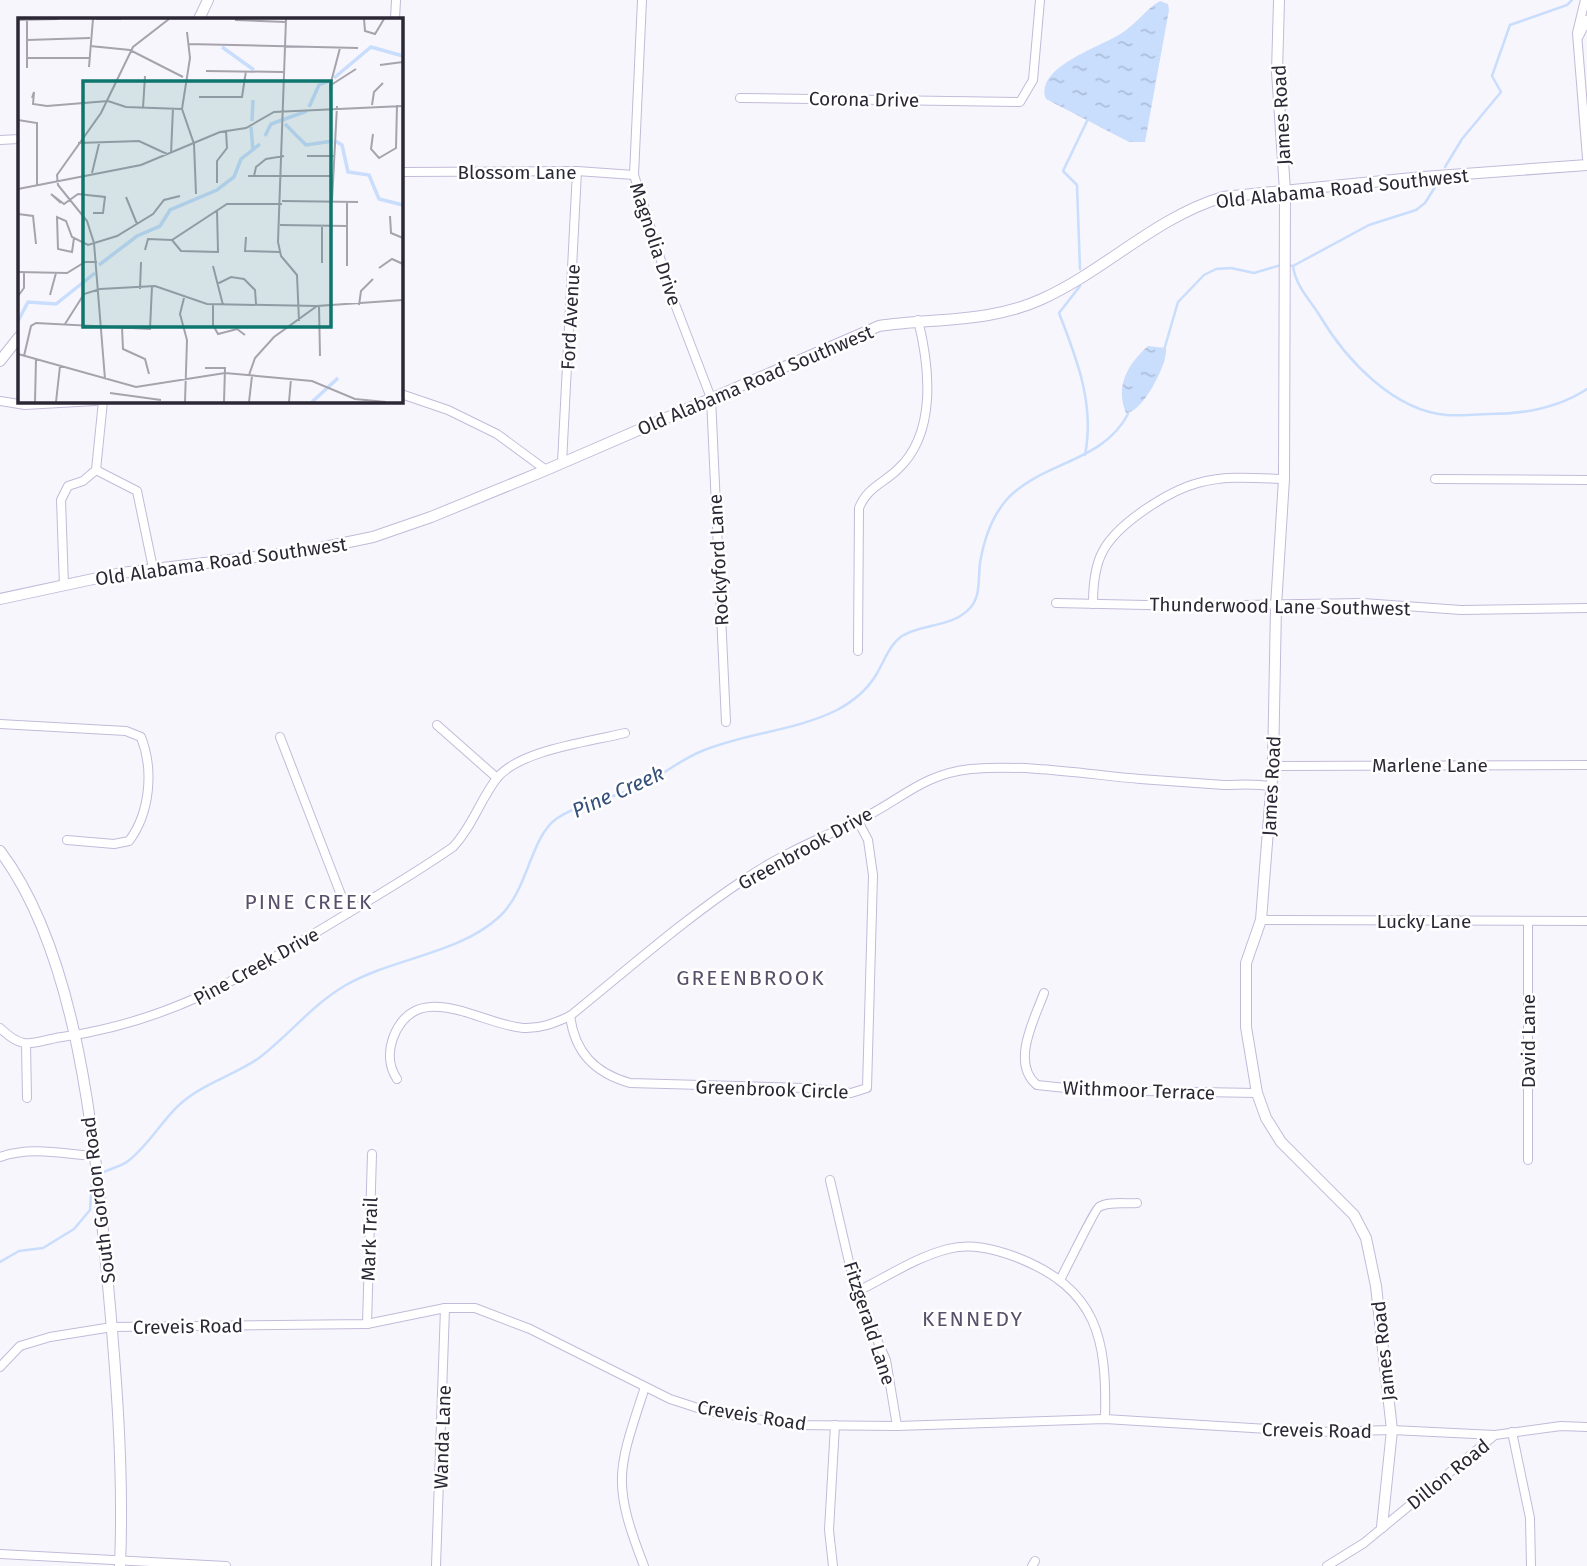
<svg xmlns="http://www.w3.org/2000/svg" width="1587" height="1566" font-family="'Fira Sans',sans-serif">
<defs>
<pattern id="water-ripples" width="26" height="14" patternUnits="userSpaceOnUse" patternTransform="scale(1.75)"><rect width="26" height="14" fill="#c9ddfc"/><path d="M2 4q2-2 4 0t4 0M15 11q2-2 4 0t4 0" fill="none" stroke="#adbed9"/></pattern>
</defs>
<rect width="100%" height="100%" fill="#f8f6fd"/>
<g fill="url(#water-ripples)">
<path d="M 1160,1 L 1168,4 L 1169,10 L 1145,142 L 1129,142 L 1046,99 C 1034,67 1101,47 1122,33 C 1136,24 1146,9 1160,1 Z"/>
<path d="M 1148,346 L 1166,348 C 1168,364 1142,413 1126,413 C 1115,386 1127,365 1148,346 Z"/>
</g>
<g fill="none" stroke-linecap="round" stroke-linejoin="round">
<g stroke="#c9ddfc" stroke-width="2.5">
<path d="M 1445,167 L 1462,139 L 1501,92 L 1492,76 L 1510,25 L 1567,5 L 1572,0"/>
<path d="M 1288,265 L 1293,266 L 1369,225 L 1416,210 L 1425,203 L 1435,187"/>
<path d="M 1293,266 C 1296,287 1309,298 1320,316 C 1346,360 1394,411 1447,415 C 1461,416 1476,414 1490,414 C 1525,414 1558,408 1587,389"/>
<path d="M 1080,269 L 1077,185 L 1063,171 L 1088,119"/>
<path d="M 1080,286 L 1059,313 C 1077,359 1095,405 1085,455"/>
<path d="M 1164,350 L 1178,302 L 1204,275 L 1216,269 L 1231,268 L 1254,273 L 1281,265"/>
<path d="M 104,1172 C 112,1168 122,1166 128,1161 C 148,1146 161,1122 178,1106 C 201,1084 233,1076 259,1058 C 289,1035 313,1004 346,985 C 393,958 459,954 499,917 C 528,891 530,838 556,819 C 578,804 607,799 631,790 C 657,780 677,761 702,751 C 745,733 795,731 837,710 C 852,702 867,690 876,675 C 884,662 889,645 902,636 C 923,623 952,628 970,608 C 981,596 978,579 980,563 C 984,539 992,515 1009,497 C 1045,461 1103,462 1128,414"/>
<path d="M 0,1262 L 19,1251 L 43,1248 L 74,1229 L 90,1210 L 92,1179"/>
</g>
<g stroke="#c3bad9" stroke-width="10">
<g id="minor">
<path d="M 642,0 L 634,175 L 673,299 L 711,398 L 726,722"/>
<path d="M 1585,0 L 1577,33 L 1587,158"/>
<path d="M 395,19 L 396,0"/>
<path d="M 1579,36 L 1587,20"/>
<path d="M 740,98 L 1020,102 L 1033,80 L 1040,0"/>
<path d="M 0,140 L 19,139"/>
<path d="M 401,172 L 577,171 L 634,175"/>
<path d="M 401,394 L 448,410 L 497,434 L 546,470"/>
<path d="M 0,401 L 25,405 L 95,401"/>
<path d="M 562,463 L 577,171"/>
<path d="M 96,470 L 137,491 L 153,568"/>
<path d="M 1435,479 L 1587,480"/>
<path d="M 64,586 L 61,500 L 68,486 L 83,481 L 96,470 L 103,401"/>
<path d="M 1056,603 L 1191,606 L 1363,603 L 1461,610 L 1587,608"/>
<path d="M 1093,604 C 1093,587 1094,567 1103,551 C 1117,524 1168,491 1198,483 C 1226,475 1255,478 1284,479"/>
<path d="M 858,651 L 859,508 C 867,488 882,484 897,470 C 937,434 930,368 918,320"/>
<path d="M 0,724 L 126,731 L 141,737 C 154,770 150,813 129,841 L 114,844 L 67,840"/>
<path d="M 437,725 L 497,778"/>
<path d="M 280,737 L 348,913"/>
<path d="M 1273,766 L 1587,765"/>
<path d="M 1261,920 L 1587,921"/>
<path d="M 1044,993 C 1035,1018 1010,1063 1037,1085 L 1085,1090 L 1257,1093"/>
<path d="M 570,1016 C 575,1053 595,1073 630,1083 L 805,1088 L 851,1093 L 867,1088 L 873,875 L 868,840 L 858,821"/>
<path d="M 0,1028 C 26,1053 33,1041 62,1037 C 168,1022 241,978 330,924 C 371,899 413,875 453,847 C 472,827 480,800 497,778 C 520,750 589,742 625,733"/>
<path d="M 26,1044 L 27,1098"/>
<path d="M 397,1079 C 389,1067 388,1052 393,1038 C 416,976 482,1025 523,1028 C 540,1029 555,1023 570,1016 C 627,970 683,920 745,879 C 780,855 819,839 857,821 C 899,802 921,774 971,769 C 1028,764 1084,774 1140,779 C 1168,781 1196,783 1224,785 C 1241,785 1256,783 1272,787"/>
<path d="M 0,1157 C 31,1146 64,1154 95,1156"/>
<path d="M 1528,1160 L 1528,921"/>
<path d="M 830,1180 L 856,1292 L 886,1360 L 897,1426"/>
<path d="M 1060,1280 C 1066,1269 1095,1209 1099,1207 C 1108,1201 1126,1204 1137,1203"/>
<path d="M 856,1292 C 885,1278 916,1257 948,1249 C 971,1243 994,1249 1016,1257 C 1098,1289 1107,1339 1105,1419"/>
<path d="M 367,1324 L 372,1154"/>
<path d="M 0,1367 L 20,1346 L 50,1337 L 112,1327 L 367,1324 L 445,1308 L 475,1308 L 530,1329 L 670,1399 L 707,1411 L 793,1425 L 897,1426 L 1105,1419 L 1315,1432 L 1392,1430 L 1495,1435"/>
<path d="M 1512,1432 L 1530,1518 L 1531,1566"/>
<path d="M 0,1554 L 226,1566"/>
<path d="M 436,1566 L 445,1308"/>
<path d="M 644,1566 C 611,1481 618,1470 645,1387"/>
<path d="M 833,1566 L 829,1530 L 835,1425"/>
<path d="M 1032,1566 L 1035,1561"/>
<path d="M 1327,1566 L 1364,1543 L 1495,1435 L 1561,1426 L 1587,1427"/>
</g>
</g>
<g stroke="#c3bad9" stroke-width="12">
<g id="tertiary">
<path d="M 1279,0 L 1277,72 L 1285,191 L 1284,479 L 1276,606 L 1273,766 L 1261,920 L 1246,963 L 1246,1027 L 1257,1093 L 1266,1118 L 1281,1142 L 1354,1215 L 1366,1238 L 1376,1286 L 1392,1430 L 1382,1527"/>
<path d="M 199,19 L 208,0"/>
<path d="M 0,361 L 19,337"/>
<path d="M 0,599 L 121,573 L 305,551 L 373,537 L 431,517 L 546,470 L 879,326 C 934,318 990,323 1042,299 C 1106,270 1154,218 1223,197 L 1423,177 L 1587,165"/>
<path d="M 0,851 C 79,955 95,1146 107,1274 C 116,1371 124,1469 120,1566"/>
</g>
</g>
<use href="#minor" stroke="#fff" stroke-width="8"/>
<use href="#tertiary" stroke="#fff" stroke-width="10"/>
</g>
<g text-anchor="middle" stroke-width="5" stroke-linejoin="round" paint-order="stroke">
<g font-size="19" fill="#2b2734" stroke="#fff">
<text transform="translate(864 99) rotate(1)" y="7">Corona Drive</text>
<text transform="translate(1281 115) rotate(-93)" y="7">James Road</text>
<text x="517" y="179">Blossom Lane</text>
<text transform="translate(1342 188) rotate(-6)" y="7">Old Alabama Road Southwest</text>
<text transform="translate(656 244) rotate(72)" y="7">Magnolia Drive</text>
<text transform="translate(570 317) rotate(-87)" y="7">Ford Avenue</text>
<text transform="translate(755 380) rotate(-23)" y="7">Old Alabama Road Southwest</text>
<text transform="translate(718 560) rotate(-93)" y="7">Rockyford Lane</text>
<text transform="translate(221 561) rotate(-8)" y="7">Old Alabama Road Southwest</text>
<text transform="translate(1280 606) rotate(1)" y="7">Thunderwood Lane Southwest</text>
<text x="1430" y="772">Marlene Lane</text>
<text transform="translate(1271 786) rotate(-87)" y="7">James Road</text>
<text transform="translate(805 848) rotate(-29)" y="7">Greenbrook Drive</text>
<text x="1424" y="928">Lucky Lane</text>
<text transform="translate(256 966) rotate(-29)" y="7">Pine Creek Drive</text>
<text transform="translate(1528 1041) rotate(-90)" y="7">David Lane</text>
<text transform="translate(772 1089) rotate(2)" y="7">Greenbrook Circle</text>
<text transform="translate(1139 1090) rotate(2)" y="7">Withmoor Terrace</text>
<text transform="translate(98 1200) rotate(-97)" y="7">South Gordon Road</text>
<text transform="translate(369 1239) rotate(-88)" y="7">Mark Trail</text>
<text transform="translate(870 1323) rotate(72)" y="7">Fitzgerald Lane</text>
<text transform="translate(188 1326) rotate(-1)" y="7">Creveis Road</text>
<text transform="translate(1383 1351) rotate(-96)" y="7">James Road</text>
<text transform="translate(752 1415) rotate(9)" y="7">Creveis Road</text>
<text transform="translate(1317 1430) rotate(1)" y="7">Creveis Road</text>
<text transform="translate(442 1437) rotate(-88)" y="7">Wanda Lane</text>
<text transform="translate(1448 1474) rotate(-39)" y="7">Dillon Road</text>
</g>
<g font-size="21" font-style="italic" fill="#35507b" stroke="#fff">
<text transform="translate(618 792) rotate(-24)" y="7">Pine Creek</text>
</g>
<g font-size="21" letter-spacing="2" fill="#59506b" stroke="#fff">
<text x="309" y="909">PINE CREEK</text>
<text x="751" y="985">GREENBROOK</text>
<text x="973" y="1326">KENNEDY</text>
</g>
</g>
<g transform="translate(18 18)">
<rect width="385" height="385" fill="#f8f6fd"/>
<path fill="none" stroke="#c9ddfc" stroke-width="3.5" d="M 204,29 L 236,52M 316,60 L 353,29 L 385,38M 291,89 L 301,67 L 311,63M 234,103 L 235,82M 267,106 L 288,127 L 315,123M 233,109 L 235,133M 247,118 L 253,106 L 289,93M 317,123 L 324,127 L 330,154 L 351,157 L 361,181 L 385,187M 81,247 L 119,218 L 142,208 L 152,192 L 199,172 L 216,159 L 223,141 L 242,126M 0,303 L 10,284 L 38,286 L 77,255M 294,384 L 320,360"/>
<path fill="none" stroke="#a6a3ad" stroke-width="2" d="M 78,1 L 103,1M 268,1 L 260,224 L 263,238 L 279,257 L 281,303M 346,1 L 347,13 L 357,16 L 366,1M 0,2 L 40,1M 217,2 L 268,4M 169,14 L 172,40 L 164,91 L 176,126 L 178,176M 9,22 L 72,20M 170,26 L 340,30M 72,28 L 112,32 L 165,59M 8,40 L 71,40M 362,47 L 385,44M 71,49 L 75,1M 9,50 L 9,2M 188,53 L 265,54M 313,67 L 338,51M 181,79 L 224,79 L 228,53M 14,80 L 16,74 L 15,86 L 29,88 L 90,83 L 108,89 L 164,91M 354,87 L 356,74 L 365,65M 313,89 L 312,68 L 322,30M 125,90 L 127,58M 0,102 L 19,105 L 19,167M 355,116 L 353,131 L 361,140 L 378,130 L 379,87M 60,125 L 121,123 L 149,136M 153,136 L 155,90M 289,138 L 316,138M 74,155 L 81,126M 230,158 L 315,158M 236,158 L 238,149 L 248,141 L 266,138M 199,165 L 199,143 L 209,130 L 208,113M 0,171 L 123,147 L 202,114 L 228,110 L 256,94 L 385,88M 108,179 L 119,206M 264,183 L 340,184M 314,183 L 319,88M 43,185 L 33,176 L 46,186 L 60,176 L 87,179 L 85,195 L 75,195M 0,196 L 15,198 L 18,226M 372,198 L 373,215 L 385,220M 262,207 L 329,208M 228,219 L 227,233 L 262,234M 56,220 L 54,234 L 40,231 L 39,199 L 48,203 L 54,219 L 70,227 L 99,218 L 135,196 L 146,182 L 162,178M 154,222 L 163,233 L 200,234 L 199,192M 127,232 L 130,221 L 154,222 L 209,186 L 264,186M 304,245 L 304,208M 195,248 L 205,287M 329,248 L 329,184M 361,250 L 374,241 L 385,246M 0,254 L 49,255 L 67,244 L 79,244M 199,266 L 213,259 L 226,261 L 237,272 L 238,286M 122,271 L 123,244M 32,277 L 38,255M 0,278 L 6,270 L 6,254M 166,280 L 162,296 L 169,322 L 167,384M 195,286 L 195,307 L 200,316 L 219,311 L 227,317M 341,287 L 343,273 L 355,261M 301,288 L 302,338M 47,306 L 66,276 L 82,271 L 137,268 L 189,286 L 299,288M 104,309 L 105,331 L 127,341 L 131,356M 0,336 L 118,369 L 207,355 L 294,363 L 337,381 L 368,384M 6,338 L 13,308 L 18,305 L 132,311 L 134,268M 187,350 L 207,350 L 206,384M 231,357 L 237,340 L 256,319 L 299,288 L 385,282M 87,361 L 76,225 L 69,203 L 40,167 L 39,157 L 83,95 L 115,29 L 151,1M 92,375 L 143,382M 17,384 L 18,341M 38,384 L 42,348M 231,384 L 234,358M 271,384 L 273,361"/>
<path fill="#0f766e" fill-opacity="0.15" stroke="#0f766e" stroke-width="3.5" d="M 65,63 L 313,63 L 313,309 L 65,309 Z"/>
<rect width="385" height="385" fill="none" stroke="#2b2734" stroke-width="3.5"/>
</g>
</svg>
